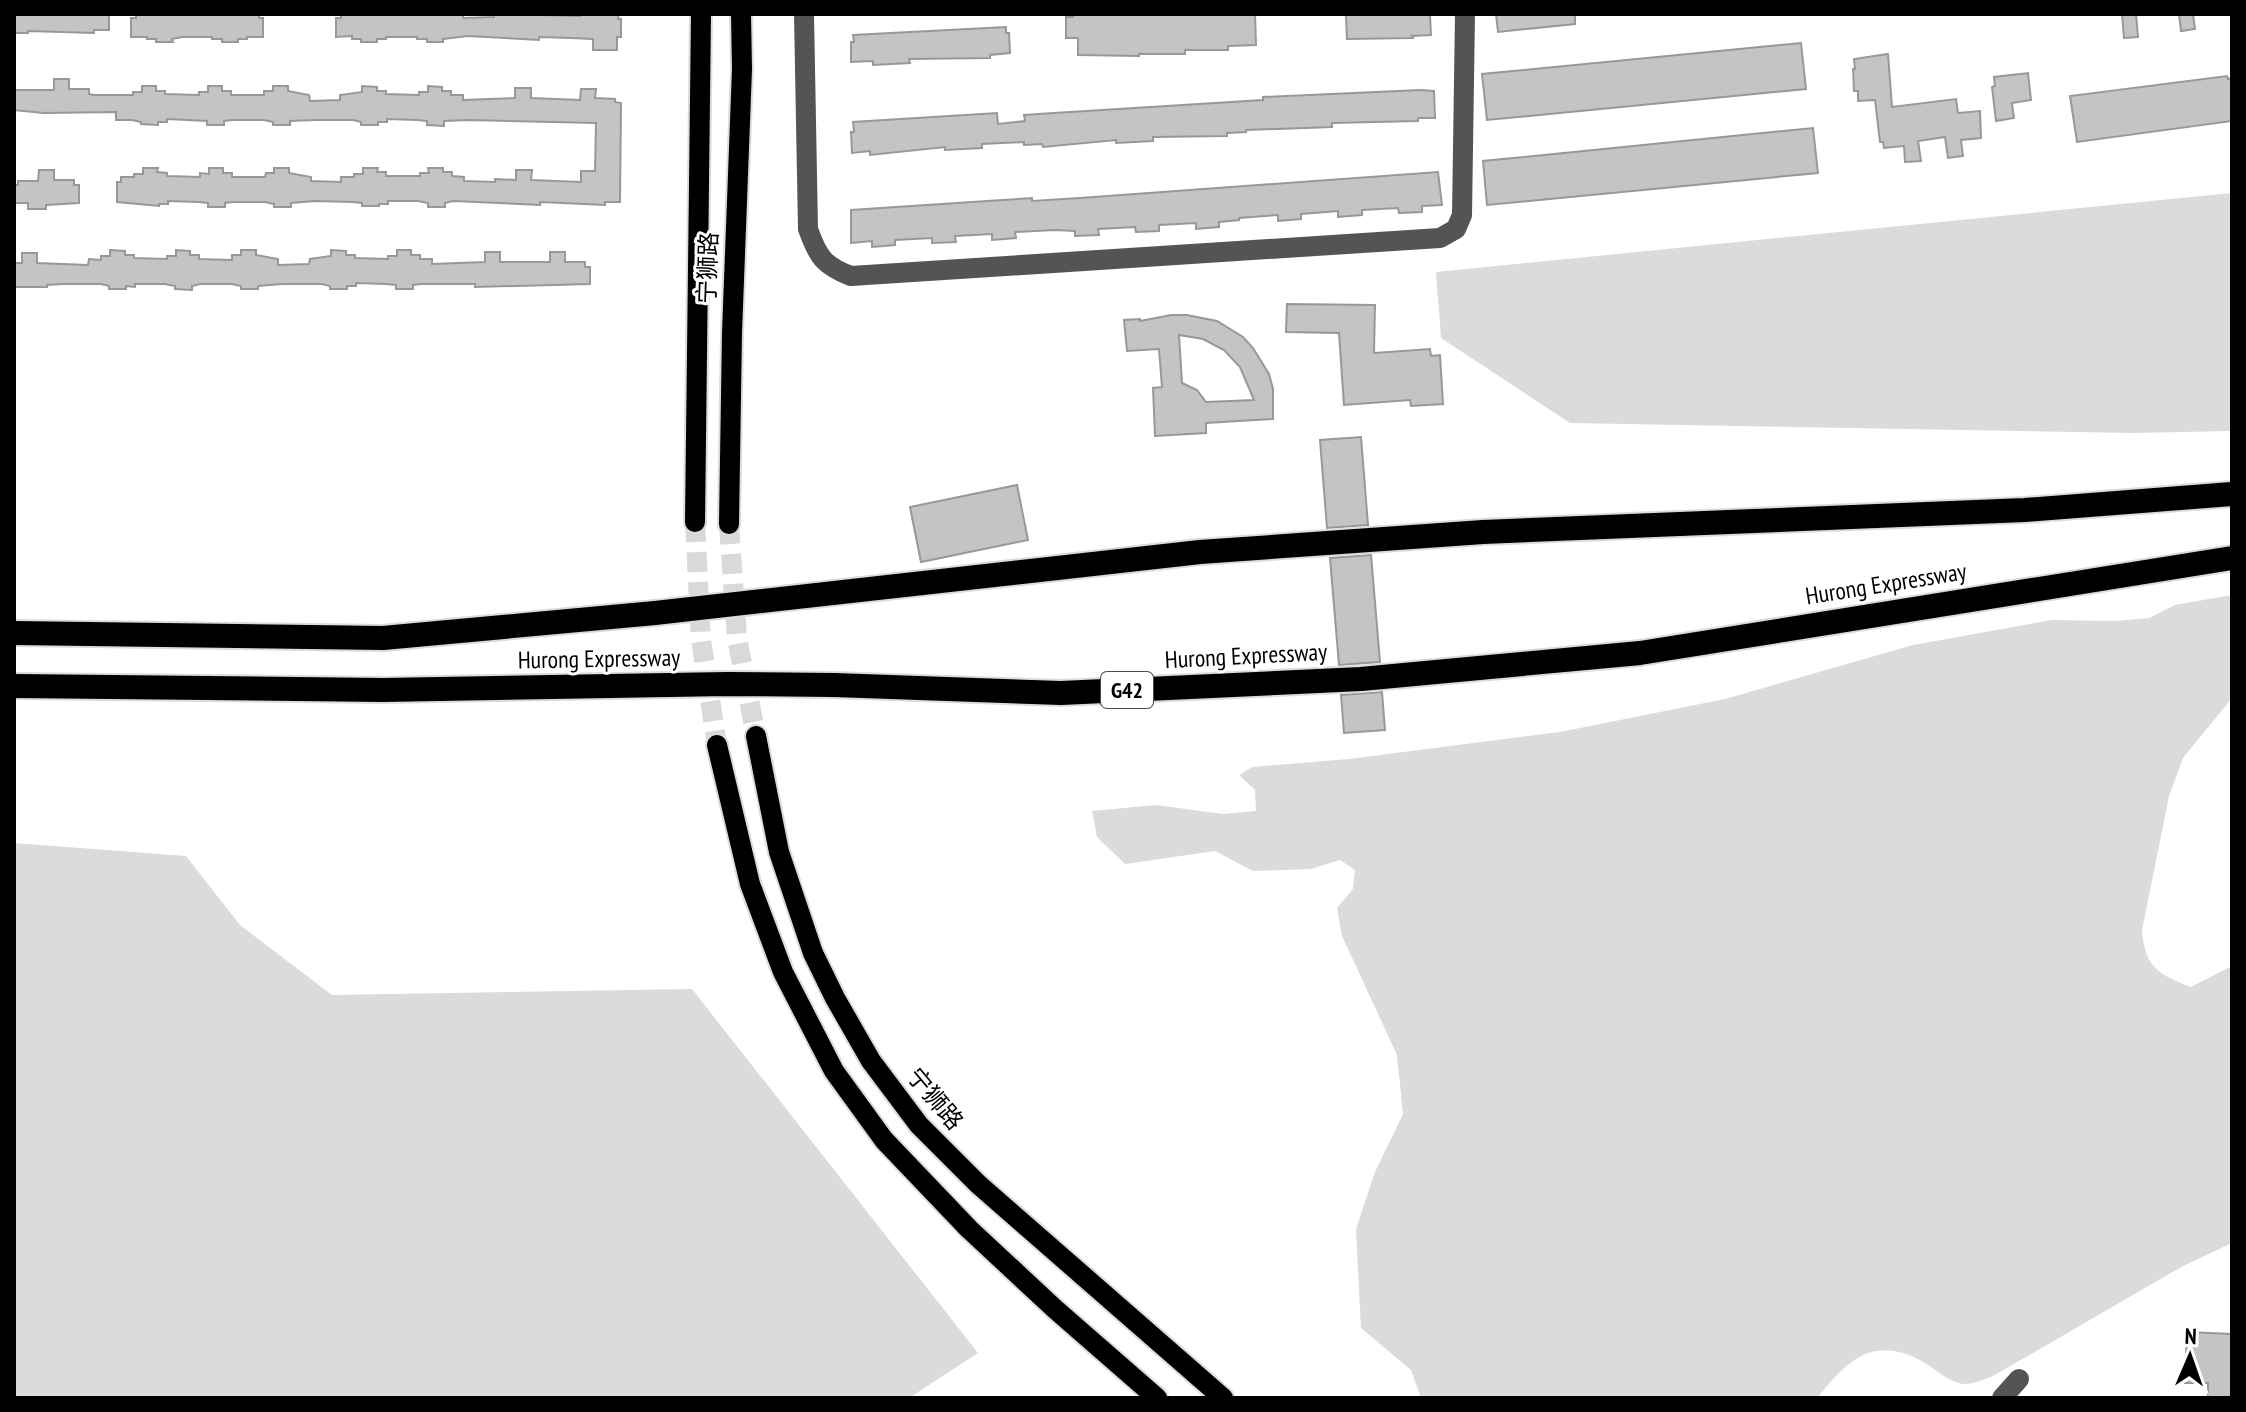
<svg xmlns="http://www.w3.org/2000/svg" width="2246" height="1412" font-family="'PT Sans Narrow','Noto Sans SC',sans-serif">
<rect width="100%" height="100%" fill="#fff"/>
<g fill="#dbdbdb">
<path d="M 2232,193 L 2232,431 L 2132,433 L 1570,423 L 1441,338 L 1436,272 Z"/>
<path d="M 2232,595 L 2232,698 L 2183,758 L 2169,796 L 2142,930 C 2145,968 2158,974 2191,987 L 2232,966 L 2232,1243 L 2183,1266 L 1993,1376 C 1984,1379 1972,1385 1963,1384 C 1946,1381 1935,1368 1920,1360 C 1870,1335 1847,1362 1817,1398 L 1421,1398 L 1411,1370 L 1361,1328 L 1356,1229 L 1375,1172 L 1403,1114 L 1397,1055 L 1342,936 L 1337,908 L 1353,889 L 1355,870 L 1340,860 L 1311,869 L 1253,871 L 1215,851 L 1125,864 L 1097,837 L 1092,811 L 1156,805 L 1223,814 L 1256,811 L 1255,790 L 1239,775 L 1252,767 L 1349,759 L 1560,732 L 1725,699 L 1913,645 L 2052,620 L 2116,621 L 2149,618 L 2175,605 Z"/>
<path d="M 14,843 L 186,856 L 240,925 L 332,995 L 692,989 L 978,1353 L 909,1398 L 14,1398 Z"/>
</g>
<g fill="#c4c4c4" stroke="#989898" stroke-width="2" fill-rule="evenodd">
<path d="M 14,14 L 109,14 L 109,30 L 94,30 L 94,33 L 28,31 L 28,33 L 14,33 Z"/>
<path d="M 136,14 L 259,14 L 259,18 L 263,18 L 263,37 L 247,37 L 247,39 L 238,39 L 238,42 L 222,42 L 222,39 L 212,39 L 212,37 L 182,37 L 172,39 L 173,42 L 156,42 L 156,39 L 147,39 L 147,37 L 131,37 L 131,18 L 136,18 Z"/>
<path d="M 341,14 L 463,14 L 463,18 L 494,17 L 494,14 L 580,16 L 580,14 L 619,14 L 618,19 L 621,19 L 621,37 L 617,37 L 617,50 L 593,50 L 593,39 L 571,38 L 539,37 L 539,40 L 468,36 L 443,39 L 443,42 L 427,42 L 427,39 L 417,39 L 417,37 L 386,37 L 386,39 L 377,39 L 377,42 L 361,42 L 361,39 L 352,39 L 352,36 L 336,37 L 336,18 L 341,18 Z"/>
<path d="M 1073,14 L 1255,14 L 1256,45 L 1228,46 L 1228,50 L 1185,50 L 1185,54 L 1139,54 L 1139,56 L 1078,55 L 1078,38 L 1066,38 L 1066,17 L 1073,17 Z"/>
<path d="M 1348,14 L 1430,14 L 1431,35 L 1412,36 L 1413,38 L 1347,39 L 1346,16 Z"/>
<path d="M 1496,14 L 1575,14 L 1575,24 L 1498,32 Z"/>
<path d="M 2122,14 L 2136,14 L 2138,37 L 2124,38 Z"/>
<path d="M 2179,14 L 2193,14 L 2195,29 L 2181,31 Z"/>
<path d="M 1006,27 L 1006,33 L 1009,33 L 1010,53 L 990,55 L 990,58 L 909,59 L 910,63 L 873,65 L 873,61 L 851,62 L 851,42 L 854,42 L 853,35 Z"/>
<path d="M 1801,43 L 1806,89 L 1487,120 L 1482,74 Z"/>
<path d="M 1888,54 L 1892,107 L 1956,99 L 1958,113 L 1980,111 L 1981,138 L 1961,140 L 1963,156 L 1948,158 L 1945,137 L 1918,141 L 1921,161 L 1905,162 L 1904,146 L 1884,148 L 1883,142 L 1880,142 L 1875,100 L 1858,101 L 1858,91 L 1854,91 L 1853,69 L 1855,69 L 1854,59 Z"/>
<path d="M 2028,73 L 2031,100 L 2012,103 L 2014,118 L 1996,121 L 1992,87 L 1995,86 L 1994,77 Z"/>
<path d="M 2227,76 L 2228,79 L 2232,78 L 2232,121 L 2077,142 L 2070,96 Z"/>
<path d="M 54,79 L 69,79 L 69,89 L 89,89 L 89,94 L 94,95 L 133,95 L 133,92 L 142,92 L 142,86 L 156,86 L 156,91 L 165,91 L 165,94 L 199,95 L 199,92 L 208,92 L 208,86 L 222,86 L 222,91 L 231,91 L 231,95 L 264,95 L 264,91 L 273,91 L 273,86 L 288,86 L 288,91 L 309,95 L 310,101 L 340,100 L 340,95 L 362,92 L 362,86 L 377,87 L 377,91 L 386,91 L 386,94 L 419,95 L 419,92 L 428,92 L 428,86 L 442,87 L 442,91 L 451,91 L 451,95 L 463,95 L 463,100 L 515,98 L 515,88 L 531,88 L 531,98 L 580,100 L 581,89 L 596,89 L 595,98 L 615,99 L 615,102 L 621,103 L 620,202 L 605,202 L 605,205 L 540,202 L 540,205 L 453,201 L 445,203 L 445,207 L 428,207 L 428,203 L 418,201 L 388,201 L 388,204 L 379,204 L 379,206 L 362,206 L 362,203 L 353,202 L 315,201 L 291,203 L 291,207 L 274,207 L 274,204 L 265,202 L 233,202 L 225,203 L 225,207 L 208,207 L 208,203 L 198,202 L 168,201 L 168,204 L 159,204 L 159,206 L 117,202 L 117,182 L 121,182 L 121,177 L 134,177 L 134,174 L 143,174 L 143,168 L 158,168 L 157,172 L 167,173 L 167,176 L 200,177 L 200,173 L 209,174 L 209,168 L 223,168 L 223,173 L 232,173 L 232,177 L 265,177 L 266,173 L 274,173 L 274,168 L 289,168 L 289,173 L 311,177 L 311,181 L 341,182 L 341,177 L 354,177 L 354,174 L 363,174 L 363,168 L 378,168 L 377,172 L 386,172 L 386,176 L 420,176 L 420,173 L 429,173 L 428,168 L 443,168 L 443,172 L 452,172 L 452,176 L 464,177 L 464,181 L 495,182 L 495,179 L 516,180 L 516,170 L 532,170 L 531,180 L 581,182 L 581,171 L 595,171 L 596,123 L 468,120 L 444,121 L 444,126 L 427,125 L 427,121 L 417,120 L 387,119 L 387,122 L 378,122 L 378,125 L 361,125 L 361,122 L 353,120 L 314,120 L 290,121 L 290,125 L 273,125 L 273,122 L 264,120 L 232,120 L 224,121 L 224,125 L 207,125 L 207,121 L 167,119 L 167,122 L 158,122 L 158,125 L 141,124 L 141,122 L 132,120 L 116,120 L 116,112 L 44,113 L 14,110 L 14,90 L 54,90 Z"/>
<path d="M 1420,90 L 1434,91 L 1435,118 L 1418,118 L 1418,121 L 1332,123 L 1332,127 L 1246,130 L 1246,132 L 1227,133 L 1227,136 L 1153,137 L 1153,141 L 1116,143 L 1116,140 L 1043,147 L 1042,144 L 1024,145 L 1024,142 L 982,144 L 982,148 L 945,150 L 945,147 L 870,155 L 870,151 L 852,153 L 851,132 L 854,132 L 853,122 L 997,113 L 998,124 L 1025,121 L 1024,115 L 1054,113 L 1263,100 L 1263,97 Z"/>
<path d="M 1813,128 L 1818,173 L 1487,205 L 1483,161 Z"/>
<path d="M 39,170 L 54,170 L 54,180 L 74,180 L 74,185 L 79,185 L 79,203 L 46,205 L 46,209 L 28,209 L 28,203 L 14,203 L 14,185 L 18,185 L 18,181 L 38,181 Z"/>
<path d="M 1438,172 L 1442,205 L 1422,206 L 1422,212 L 1399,213 L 1398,208 L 1362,210 L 1362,215 L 1338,217 L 1338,211 L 1301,214 L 1301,219 L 1278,221 L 1278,215 L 1239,218 L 1239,220 L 1219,222 L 1219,227 L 1196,229 L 1196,223 L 1159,225 L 1159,231 L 1136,232 L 1135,227 L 1098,229 L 1099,235 L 1075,236 L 1075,231 L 1055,230 L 1015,232 L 1016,238 L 992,240 L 992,234 L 955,236 L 956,242 L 932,243 L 932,238 L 895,240 L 895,245 L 872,247 L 872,241 L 851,243 L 851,210 L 1032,198 L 1032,201 L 1080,198 Z"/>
<path d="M 110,250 L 125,251 L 125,255 L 134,255 L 134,258 L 167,259 L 167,256 L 176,256 L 176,250 L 190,251 L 190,255 L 199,255 L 199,259 L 232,260 L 232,255 L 241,255 L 241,250 L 256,250 L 256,255 L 278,259 L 278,265 L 309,264 L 310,259 L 331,256 L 331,250 L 346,251 L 346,255 L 355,255 L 355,258 L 388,259 L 388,256 L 397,256 L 397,250 L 411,250 L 411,255 L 420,255 L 420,259 L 432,259 L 432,264 L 485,262 L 485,252 L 500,252 L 500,262 L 550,262 L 550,252 L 565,252 L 565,262 L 585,262 L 585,267 L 590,267 L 590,284 L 475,287 L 475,284 L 421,284 L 413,285 L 413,289 L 396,289 L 396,285 L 386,284 L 356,283 L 356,286 L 347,286 L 347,289 L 330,289 L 330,286 L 322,284 L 282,284 L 258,286 L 258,289 L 241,289 L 241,286 L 232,284 L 200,284 L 192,286 L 192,290 L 175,289 L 175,286 L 165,284 L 135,284 L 135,287 L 126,286 L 126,289 L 109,289 L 109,286 L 101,284 L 62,284 L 47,285 L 47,287 L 14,287 L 14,263 L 22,263 L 22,253 L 37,253 L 37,263 L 88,265 L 89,259 L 101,260 L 101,256 L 110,256 Z"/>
<path d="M 1287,304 L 1375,305 L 1374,353 L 1430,349 L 1431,356 L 1440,355 L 1443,404 L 1411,406 L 1410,400 L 1344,405 L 1339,333 L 1286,332 Z"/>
<path d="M 1171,315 L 1187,315 L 1217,321 L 1243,337 L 1253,348 L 1269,374 L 1273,389 L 1273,419 L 1206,423 L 1206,433 L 1155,436 L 1153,388 L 1162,387 L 1159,349 L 1127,351 L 1124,320 L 1140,319 L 1140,321 ZM 1179,335 L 1203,339 L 1224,350 L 1240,367 L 1254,400 L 1206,402 L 1197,390 L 1182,383 Z"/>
<path d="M 1361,437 L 1368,525 L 1327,528 L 1320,440 Z"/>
<path d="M 1017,485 L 1028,540 L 921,562 L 910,507 Z"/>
<path d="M 1371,555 L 1380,662 L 1339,665 L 1330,558 Z"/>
<path d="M 1382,692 L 1385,730 L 1344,733 L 1341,695 Z"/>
<path d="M 2187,1332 L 2232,1334 L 2232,1398 L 2208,1398 L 2208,1383 L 2185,1383 Z"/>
</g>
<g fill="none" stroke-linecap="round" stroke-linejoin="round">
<g stroke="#d9d9d9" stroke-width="20" stroke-dasharray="20 10" stroke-linecap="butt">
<path d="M 695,522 L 701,640 L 717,745"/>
<path d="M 729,524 L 737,638 L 756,736"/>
</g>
<g stroke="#dbdbdb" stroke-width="24">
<g id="major">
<path d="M 695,522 L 701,14"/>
<path d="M 729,524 L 732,333 L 742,69 L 741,14"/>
<path d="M 756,736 L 779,852 L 813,953 L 835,998 L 871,1061 L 919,1125 L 978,1184 L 1223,1398"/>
<path d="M 717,745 L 750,884 L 783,972 L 834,1071 L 884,1140 L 969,1229 L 1055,1309 L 1157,1398"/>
</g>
</g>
<g stroke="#dbdbdb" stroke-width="28">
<g id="highway">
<path d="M 14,633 L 383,638 L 655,613 L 1200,552 L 1483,532 L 2025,510 L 2232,494"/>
<path d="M 14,686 L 383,690 L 727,684 L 834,685 L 1061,693 L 1361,679 L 1640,653 L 2232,558"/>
</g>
</g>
<g stroke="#545454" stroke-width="20">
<path d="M 804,14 L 808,229 C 818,257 824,266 851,276 L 1440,238 L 1456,229 L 1462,215 L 1465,14"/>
<path d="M 2002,1398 L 2019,1379"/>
</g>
<use href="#major" stroke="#000" stroke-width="20"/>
<use href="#highway" stroke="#000" stroke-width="24"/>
</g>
<g text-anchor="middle" stroke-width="6" stroke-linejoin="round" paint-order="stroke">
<rect fill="#fff" stroke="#4c4c4c" stroke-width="2" x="1101" y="672" width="52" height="36" rx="6"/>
<g font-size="22" font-weight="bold" fill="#000">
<text x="1127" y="698">G42</text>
</g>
<g font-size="24" fill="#000" stroke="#fff">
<text transform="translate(708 268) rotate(-88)" y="8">宁狮路</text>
<text transform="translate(1886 584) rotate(-9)" y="8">Hurong Expressway</text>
<text transform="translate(1246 656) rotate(-3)" y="8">Hurong Expressway</text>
<text transform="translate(599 659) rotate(-1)" y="8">Hurong Expressway</text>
<text transform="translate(935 1099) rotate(50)" y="8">宁狮路</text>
</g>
</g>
<rect width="2246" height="1412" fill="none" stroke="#000000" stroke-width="32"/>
<g transform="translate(2190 1356) rotate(2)" stroke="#ffffff" stroke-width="6" paint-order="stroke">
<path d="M0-6L14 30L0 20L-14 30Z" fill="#000000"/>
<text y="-12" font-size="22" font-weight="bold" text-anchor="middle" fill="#000000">N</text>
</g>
</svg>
